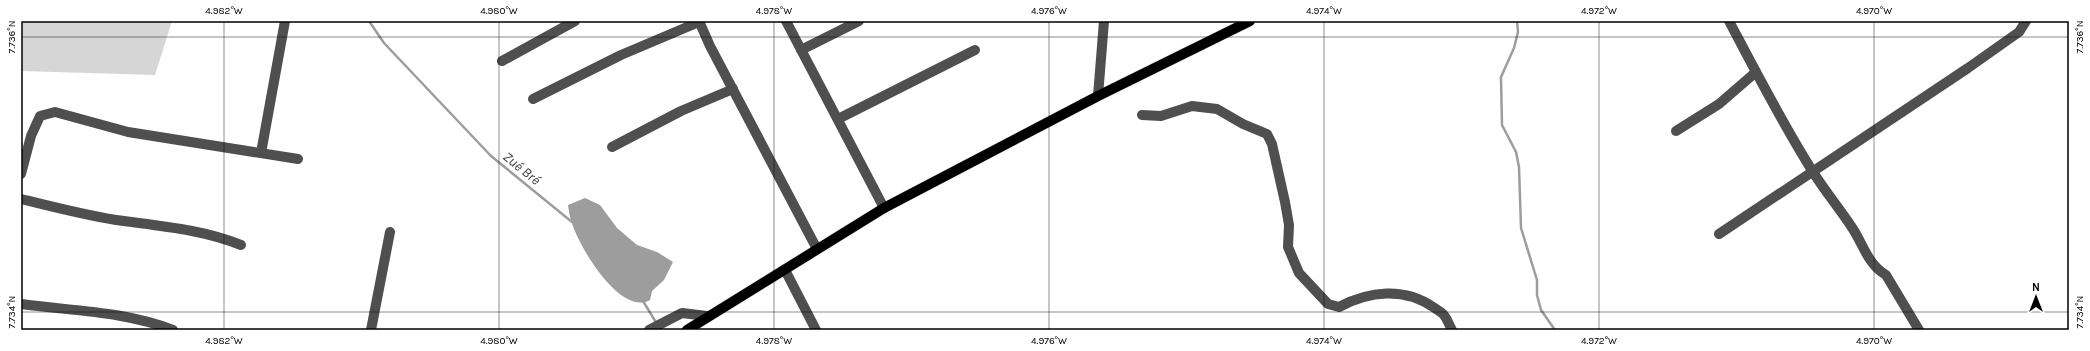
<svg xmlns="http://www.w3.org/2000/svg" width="2090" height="351" font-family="Karla,sans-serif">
<rect width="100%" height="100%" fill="#fff"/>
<path fill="#d6d6d6" d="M 21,21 L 172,21 L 155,75 L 21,71 Z"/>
<path fill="#9d9d9d" d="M 585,198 L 600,205 L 617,228 L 637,245 L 657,252 L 673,262 L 664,280 L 652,291 L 650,300 C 620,317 577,244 571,220 C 569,215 569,210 568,205 Z"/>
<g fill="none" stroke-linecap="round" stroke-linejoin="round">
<g stroke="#9d9d9d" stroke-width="2.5">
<path d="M 369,21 L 384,43 L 491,156 L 572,222"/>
<path d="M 1517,21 L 1518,32 L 1514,48 L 1501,77 L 1502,125 L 1516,152 L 1519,167 L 1521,228 L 1537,280 L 1537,295 L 1541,310 L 1555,330"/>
<path d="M 643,301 L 657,324"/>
</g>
<g stroke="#dbdbdb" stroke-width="11">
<path id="major" d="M 687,330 L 884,208 L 1098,96 L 1250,21"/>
</g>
<g stroke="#4f4f4f" stroke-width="10">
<path d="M 699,21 L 710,46 L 817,249"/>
<path d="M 786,21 L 884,208"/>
<path d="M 1729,21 C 1756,72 1782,123 1813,172 C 1825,191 1839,208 1851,226 C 1863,243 1867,264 1886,275 L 1919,330"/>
<path d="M 801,50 L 859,21"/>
<path d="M 502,61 L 575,21"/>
<path d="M 1098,96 L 1104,21"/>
<path d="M 533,99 L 621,55 L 699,22"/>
<path d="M 1142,115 L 1161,116 L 1192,106 L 1217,109 L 1243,124 L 1267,134 L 1272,144 L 1285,202 L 1289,225 L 1288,247 L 1299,273 L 1328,304 L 1339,307 C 1369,291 1404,287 1433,307 C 1436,309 1440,311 1443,314 C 1447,318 1449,325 1452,330"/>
<path d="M 838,119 L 975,50"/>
<path d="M 1676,131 L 1719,104 L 1756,72"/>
<path d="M 612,147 L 681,111 L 733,89"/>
<path d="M 261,153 L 285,21"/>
<path d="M 21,174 L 31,136 L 40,116 L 55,112 L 128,132 L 298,159"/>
<path d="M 21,199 C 53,207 84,215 116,220 C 159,226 201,229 241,245"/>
<path d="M 1719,234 L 1968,68 L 2019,32 L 2026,21"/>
<path d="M 785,270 L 816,330"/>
<path d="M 21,304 C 72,311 124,311 173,330"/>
<path d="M 371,330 L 390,232"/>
<path d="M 649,330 L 682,313 L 707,316"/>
</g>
<use href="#major" stroke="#000" stroke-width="10"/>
</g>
<path fill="none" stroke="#000" stroke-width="1" stroke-opacity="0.45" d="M 224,21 L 224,330M 499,21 L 499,330M 774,21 L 774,330M 1049,21 L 1049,330M 1324,21 L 1324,330M 1599,21 L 1599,330M 1874,21 L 1874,330M 21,37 L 2069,37M 21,312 L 2069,312"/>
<g text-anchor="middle" stroke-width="3" stroke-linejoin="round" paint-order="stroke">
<g font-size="14" font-style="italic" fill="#3e3e3e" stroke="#fff">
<text transform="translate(522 168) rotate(39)" y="5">Zué Bré</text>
</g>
</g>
<rect width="2090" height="351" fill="none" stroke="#ffffff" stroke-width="44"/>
<g transform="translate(2036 297)" stroke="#ffffff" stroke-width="3" paint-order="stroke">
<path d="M0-3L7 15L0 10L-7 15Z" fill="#000000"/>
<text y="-6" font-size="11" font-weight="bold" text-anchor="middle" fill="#000000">N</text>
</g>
<rect x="22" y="22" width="2046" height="307" fill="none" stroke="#000" stroke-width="1.5"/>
<g font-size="10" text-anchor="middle" fill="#000">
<text x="224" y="14">4.982°W</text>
<text x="499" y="14">4.980°W</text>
<text x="774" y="14">4.978°W</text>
<text x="1049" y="14">4.976°W</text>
<text x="1324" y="14">4.974°W</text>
<text x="1599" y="14">4.972°W</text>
<text x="1874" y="14">4.970°W</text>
<text transform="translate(11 37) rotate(-90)" y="4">7.736°N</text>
<text transform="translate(2079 37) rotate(-90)" y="4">7.736°N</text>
<text transform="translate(11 312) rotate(-90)" y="4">7.734°N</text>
<text transform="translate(2079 312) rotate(-90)" y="4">7.734°N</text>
<text x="224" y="344">4.982°W</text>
<text x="499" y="344">4.980°W</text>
<text x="774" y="344">4.978°W</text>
<text x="1049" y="344">4.976°W</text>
<text x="1324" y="344">4.974°W</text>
<text x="1599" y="344">4.972°W</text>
<text x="1874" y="344">4.970°W</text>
</g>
</svg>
